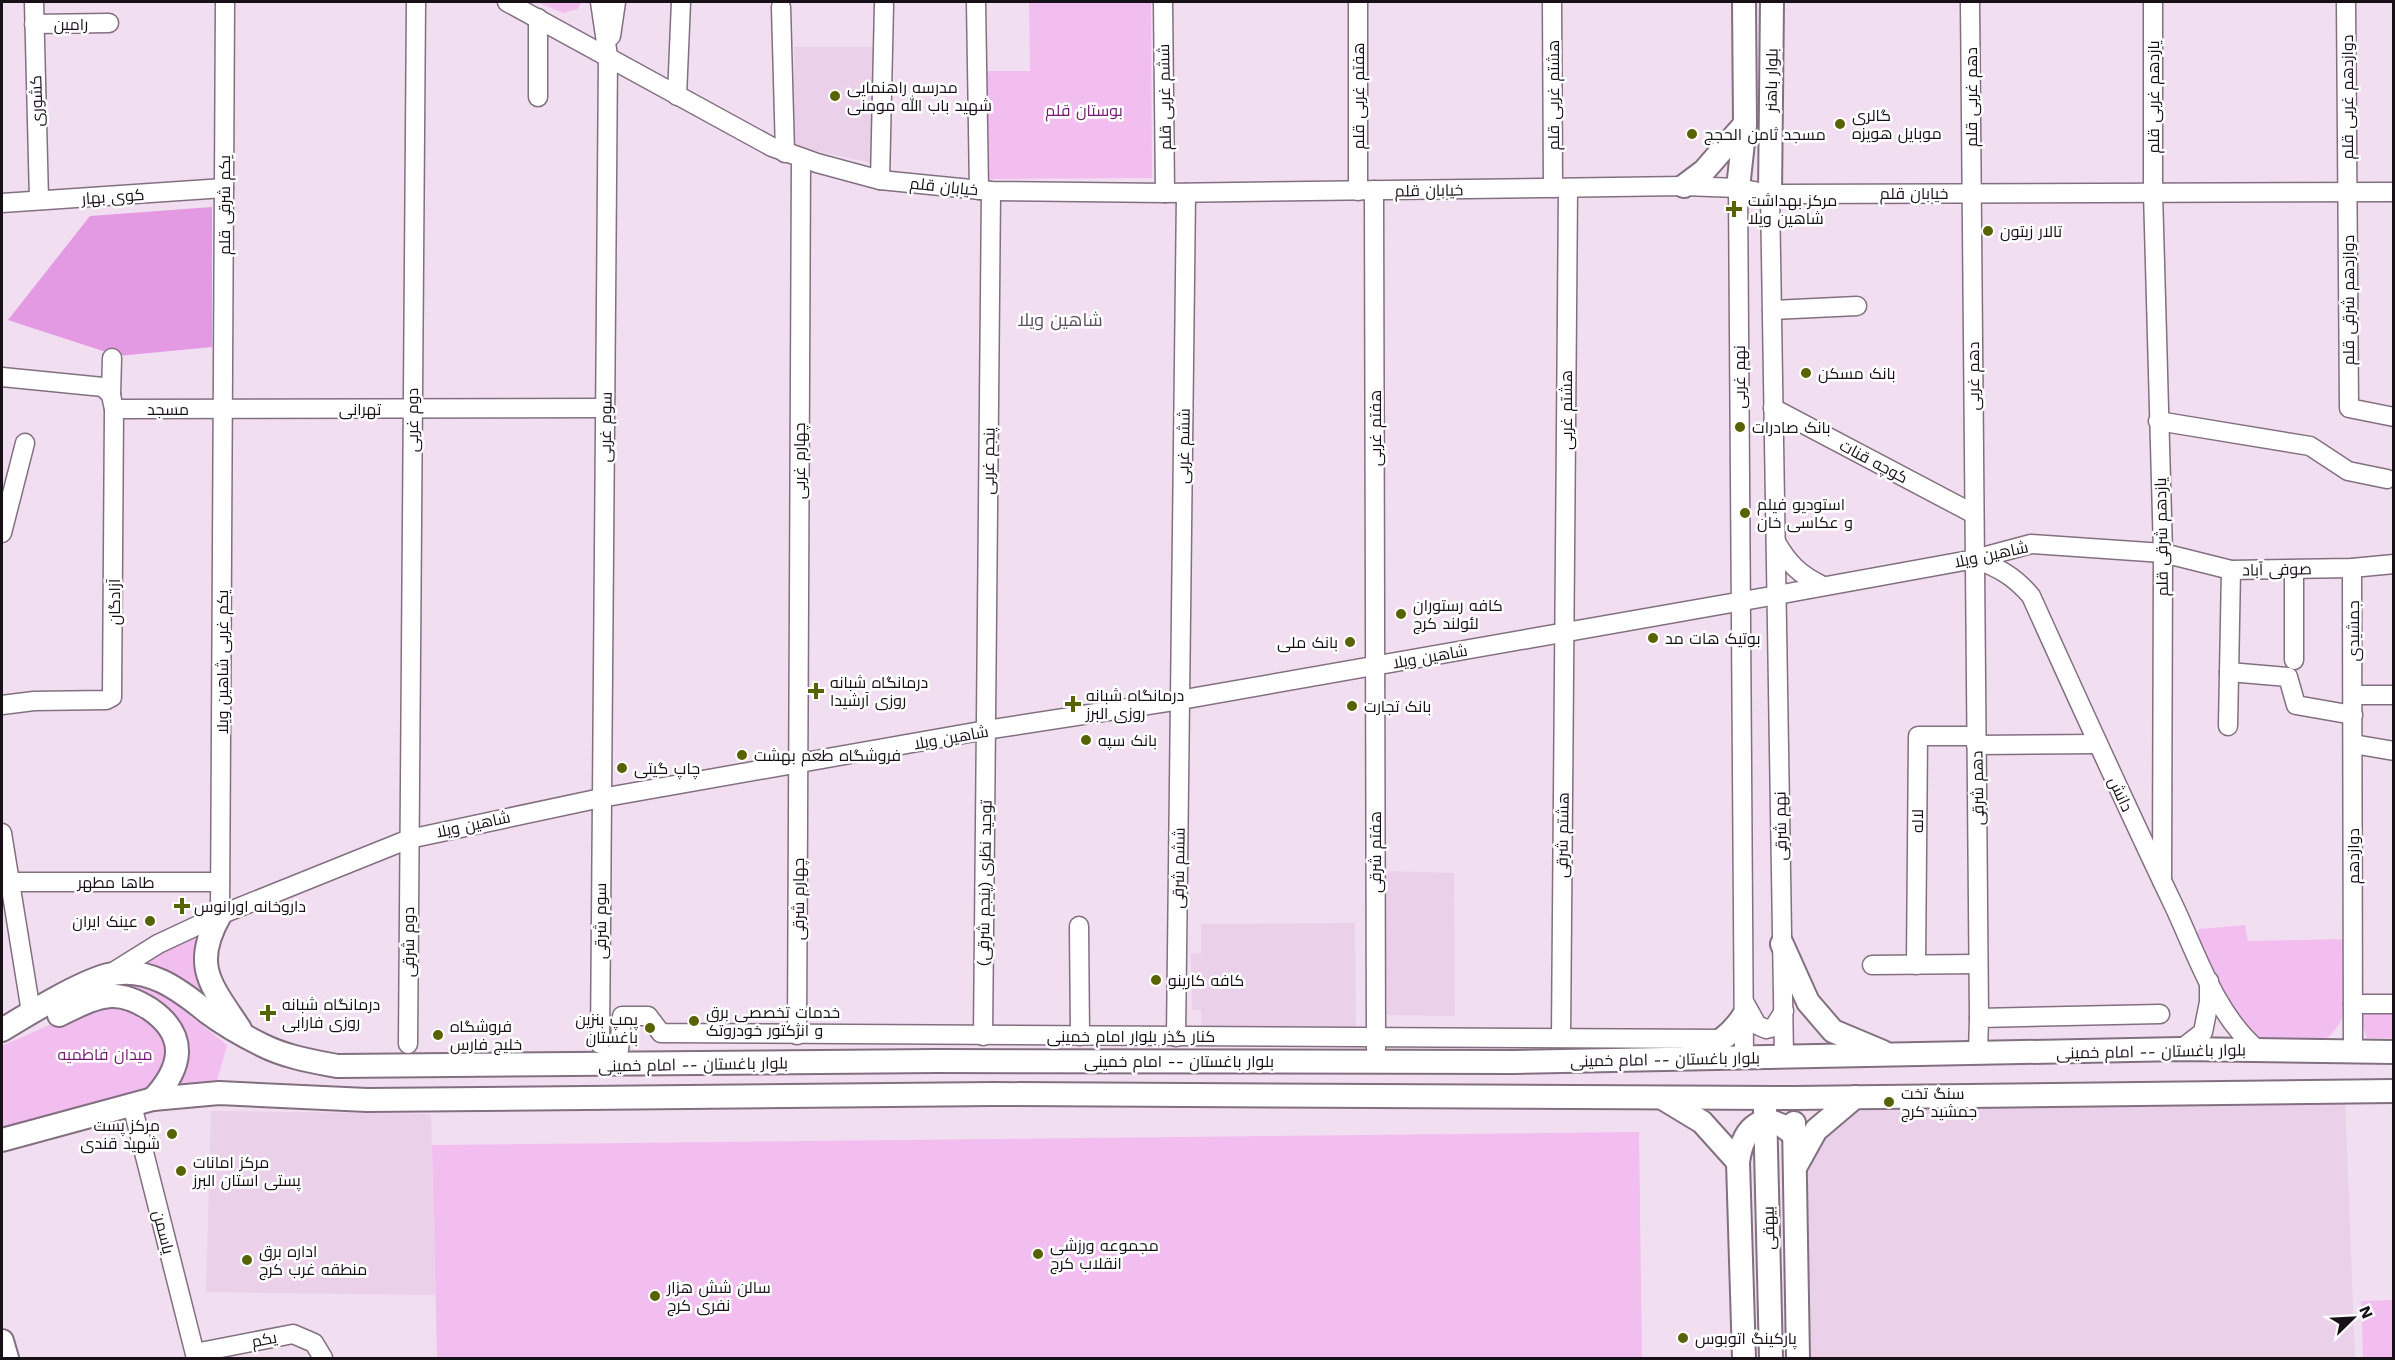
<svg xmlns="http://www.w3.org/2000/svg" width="2395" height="1360" font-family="'Work Sans',Cairo,sans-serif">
<rect width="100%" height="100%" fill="#f2def1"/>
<g fill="#ead0e9">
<path d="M 794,47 L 876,47 L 876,164 L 794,146 Z"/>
<path d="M 1384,871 L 1454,873 L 1455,1016 L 1387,1015 Z"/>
<path d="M 1355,923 L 1356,1029 L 1202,1031 L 1201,1010 L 1192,1010 L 1191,954 L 1201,953 L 1201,924 Z"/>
<path d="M 2345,1096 L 2355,1358 L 1807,1358 L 1802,1169 L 1820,1134 L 1854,1104 Z"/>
<path d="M 211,1111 L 431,1114 L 435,1295 L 206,1292 Z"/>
</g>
<g fill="#f2bef0">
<path d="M 537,2 L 581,2 L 578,9 L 563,13 Z"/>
<path d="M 1029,2 L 1151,2 L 1152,178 L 986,179 L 985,71 L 1030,71 Z"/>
<path d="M 2245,925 L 2248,941 L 2345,939 L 2345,1009 C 2341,1026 2327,1045 2307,1044 C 2293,1043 2273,1046 2260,1042 C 2236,1033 2207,959 2195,935 L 2199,929 Z"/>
<path d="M 203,929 C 192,953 194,970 202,994 L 172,974 L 136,965 Z"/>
<path d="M 145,985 L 167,997 L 227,1045 L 216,1084 L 172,1089 L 184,1049 L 118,987 Z"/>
<path d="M 122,1003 L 158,1023 L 169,1058 L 152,1086 L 141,1093 L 2,1133 L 2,1046 L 87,1008 Z"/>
<path d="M 2362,1010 L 2393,1010 L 2393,1038 L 2367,1038 L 2360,1018 Z"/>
<path d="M 1639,1132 L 1642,1358 L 437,1358 L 432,1145 Z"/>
<path d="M 2393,1300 L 2393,1358 L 2363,1358 L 2361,1301 Z"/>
</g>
<path fill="#e499e3" d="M 212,207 L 212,347 L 118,356 L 8,320 L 90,216 Z"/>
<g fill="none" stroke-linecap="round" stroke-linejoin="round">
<g stroke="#827081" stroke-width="21">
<g id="minor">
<path d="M 34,2 L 39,200"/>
<path d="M 507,2 L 772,147 L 817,163 L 880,180 L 991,191 L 1165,193 L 1684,186 L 1738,188 L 1770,194 L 2394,192"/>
<path d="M 976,2 L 979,190"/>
<path d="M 1163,2 L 1165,193"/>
<path d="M 1552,2 L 1553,188"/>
<path d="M 1970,2 L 1979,1018"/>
<path d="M 2153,2 L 2153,192 L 2163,553 L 2162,881"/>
<path d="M 2346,2 L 2349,408 L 2394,417"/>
<path d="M 781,7 L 785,153"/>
<path d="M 538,18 L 538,97"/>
<path d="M 34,24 L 109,23"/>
<path d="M 611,36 L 616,2"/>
<path d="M 677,96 L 681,2"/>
<path d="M 880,180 L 884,5"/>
<path d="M 1738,188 L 1744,1058"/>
<path d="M 1374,190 L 1376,1049"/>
<path d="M 1358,191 L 1358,2"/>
<path d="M 1770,194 L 1784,1057"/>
<path d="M 2,203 L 224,188"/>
<path d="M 1772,310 L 1857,306"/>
<path d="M 2,377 L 103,387 L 111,395 L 114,409 L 112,697 L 106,700 L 34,701 L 2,705"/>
<path d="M 111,395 L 112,358"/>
<path d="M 1773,408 L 1974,514"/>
<path d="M 114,409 L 605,408"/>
<path d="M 2158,421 L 2310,446 L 2348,471 L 2387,479"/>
<path d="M 2,533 L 25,443"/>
<path d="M 1776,542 C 1788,563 1799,574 1821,585"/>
<path d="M 1975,559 C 1999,568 2014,576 2031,596 C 2078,700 2125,804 2174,906 C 2197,955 2216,1015 2258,1050"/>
<path d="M 2352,568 L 2353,1052"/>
<path d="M 2294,660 L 2294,570"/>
<path d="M 2229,672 L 2288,677 L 2296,705 L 2353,715"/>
<path d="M 2353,695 L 2394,695"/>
<path d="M 2228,726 L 2231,570"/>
<path d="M 2353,744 L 2394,751"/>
<path d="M 1976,745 L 2098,744"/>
<path d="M 2,833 L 31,1012"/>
<path d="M 12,882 L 220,882"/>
<path d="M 220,915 L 225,2"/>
<path d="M 1079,926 L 1080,1036"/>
<path d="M 1872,965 L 1978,964"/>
<path d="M 1916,965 L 1918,736 L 1976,736"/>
<path d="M 110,974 L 158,944 L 220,915 L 409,839 L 601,798 L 986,730 L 1180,700 L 1777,595 L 1975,559 L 2031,544 L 2163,553 L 2231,570 L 2352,568 L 2394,564"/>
<path d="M 2353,1004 L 2394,1004"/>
<path d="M 1746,1005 L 1757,1025 L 1766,1029 L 1774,1027 L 1784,1011"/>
<path d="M 797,1035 L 801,158"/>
<path d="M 983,1036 L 991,191"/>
<path d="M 1176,1037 L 1186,193"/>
<path d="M 1561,1038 L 1568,188"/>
<path d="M 408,1044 L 416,2"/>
<path d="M 600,1044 L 608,56 L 600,2"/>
<path d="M 2181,1049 L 2203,1032 L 2209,1002 L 2209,981"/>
<path d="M 1978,1053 L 1979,1018 L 2160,1014"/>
<path d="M 601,1065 L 619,1050 L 622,1016 L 648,1016 L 661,1033 L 1723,1039"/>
<path d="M 132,1105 L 196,1358"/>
<path d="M 195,1353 L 293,1334 L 314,1343 L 323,1358"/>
</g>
</g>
<g stroke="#827081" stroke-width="26">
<g id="major">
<path d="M 1684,186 L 1704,171 L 1745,124"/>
<path d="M 1738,188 L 1745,124 L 1744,2"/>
<path d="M 1770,194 L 1772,2"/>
<path d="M 220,915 C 191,966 211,985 240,1029"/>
<path d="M 1782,944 L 1808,1002 L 1833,1031 L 1883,1052"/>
<path d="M 59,1015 C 76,1007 93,997 111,996 C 124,995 139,1002 150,1009 C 189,1036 182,1068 153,1099"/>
<path d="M 2,1030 C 28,1014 78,983 108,975 C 147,965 179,989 207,1012 C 223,1024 244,1036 262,1045 C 286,1057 311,1061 337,1066 L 936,1061 L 1515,1062 L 2181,1049 L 2394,1052"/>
<path d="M 1691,1055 C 1714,1047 1731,1036 1744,1015"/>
<path d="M 1664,1099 L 1702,1122 L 1738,1162"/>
<path d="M 1765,1108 L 1771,1358"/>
<path d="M 1794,1123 L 1798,1358"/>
<path d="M 2,1140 L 153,1099 L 219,1093 L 367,1100 L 993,1094 L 1793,1098 L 2394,1091"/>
<path d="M 1796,1166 L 1816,1130 L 1855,1097"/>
<path d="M 2,1341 L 7,1358"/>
<path d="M 1744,1358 L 1738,1162 C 1743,1127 1764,1106 1795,1136"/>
</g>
</g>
<use href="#minor" stroke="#fff" stroke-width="18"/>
<use href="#major" stroke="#fff" stroke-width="22"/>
</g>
<g fill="#576201" stroke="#fff" stroke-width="2">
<circle cx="835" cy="96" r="6"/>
<circle cx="1840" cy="124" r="6"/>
<circle cx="1692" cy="134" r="6"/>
<path d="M1731 200h6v6h6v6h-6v6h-6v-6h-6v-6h6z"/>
<circle cx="1988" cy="231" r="6"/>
<circle cx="1806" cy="373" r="6"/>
<circle cx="1740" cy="427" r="6"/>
<circle cx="1745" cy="513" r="6"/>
<circle cx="1401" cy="614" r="6"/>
<circle cx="1653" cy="638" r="6"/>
<circle cx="1350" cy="642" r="6"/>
<path d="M813 682h6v6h6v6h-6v6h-6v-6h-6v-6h6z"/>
<path d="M1070 695h6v6h6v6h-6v6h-6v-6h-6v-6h6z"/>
<circle cx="1352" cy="706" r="6"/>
<circle cx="1086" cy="740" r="6"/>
<circle cx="742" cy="755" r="6"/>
<circle cx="622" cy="768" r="6"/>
<path d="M179 897h6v6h6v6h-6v6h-6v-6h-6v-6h6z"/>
<circle cx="150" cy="921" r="6"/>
<circle cx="1156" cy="980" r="6"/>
<path d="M265 1004h6v6h6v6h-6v6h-6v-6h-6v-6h6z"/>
<circle cx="694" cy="1021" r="6"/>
<circle cx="650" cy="1028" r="6"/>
<circle cx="438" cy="1035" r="6"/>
<circle cx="1889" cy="1102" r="6"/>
<circle cx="172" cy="1134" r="6"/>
<circle cx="181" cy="1171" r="6"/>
<circle cx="1038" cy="1254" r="6"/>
<circle cx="247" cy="1260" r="6"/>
<circle cx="655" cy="1296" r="6"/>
<circle cx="1683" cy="1338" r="6"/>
</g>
<g text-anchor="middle" stroke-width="5" stroke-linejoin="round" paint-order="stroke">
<g font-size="16" fill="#171017" stroke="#fff">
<text x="71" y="30">رامین</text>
<text transform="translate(1771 80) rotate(-89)" y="6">بلوار باهنر</text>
<text transform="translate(1553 95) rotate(-90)" y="6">هشتم غربی قلم</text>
<text transform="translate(1358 96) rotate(-90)" y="6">هفتم غربی قلم</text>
<text transform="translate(1164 97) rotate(-91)" y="6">ششم غربی قلم</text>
<text transform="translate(1971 97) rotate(-90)" y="6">دهم غربی قلم</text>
<text transform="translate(2153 97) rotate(-90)" y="6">یازدهم غربی قلم</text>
<text transform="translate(2347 97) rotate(-90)" y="6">دوازدهم غربی قلم</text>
<text transform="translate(36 101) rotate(-92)" y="6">کشوری</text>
<text transform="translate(944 186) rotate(6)" y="6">خیابان قلم</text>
<text transform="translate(1429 190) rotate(-1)" y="6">خیابان قلم</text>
<text x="1914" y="199">خیابان قلم</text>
<text transform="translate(113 196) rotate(-4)" y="6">کوی بهار</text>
<text transform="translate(224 205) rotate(-90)" y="6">یکم شرقی قلم</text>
<text transform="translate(2348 300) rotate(-90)" y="6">دوازدهم شرقی قلم</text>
<text transform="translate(1973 376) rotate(-90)" y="6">دهم غربی</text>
<text transform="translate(1739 377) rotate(-90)" y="6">نهم غربی</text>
<text x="168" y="415">مسجد</text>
<text x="360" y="415">تهرانی</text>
<text transform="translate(1566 410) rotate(-90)" y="6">هشتم غربی</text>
<text transform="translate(412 420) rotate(-90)" y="6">دوم غربی</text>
<text transform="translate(605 427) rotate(-89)" y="6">سوم غربی</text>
<text transform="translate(1375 428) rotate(-90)" y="6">هفتم غربی</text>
<text transform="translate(1183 446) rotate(-89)" y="6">ششم غربی</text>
<text transform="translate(799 461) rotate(-90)" y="6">چهارم غربی</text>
<text transform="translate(988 461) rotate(-89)" y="6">پنجم غربی</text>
<text transform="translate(1874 461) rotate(28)" y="6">کوچه قنات</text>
<text transform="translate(2161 537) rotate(-91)" y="6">یازدهم شرقی قلم</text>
<text transform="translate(1991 554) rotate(-12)" y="6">شاهین ویلا</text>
<text transform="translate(2277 569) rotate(-1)" y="6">صوفی آباد</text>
<text transform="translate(114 602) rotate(-90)" y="6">آزادگان</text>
<text transform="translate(2353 631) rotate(-90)" y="6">جمشیدی</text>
<text transform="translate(1430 656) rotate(-10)" y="6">شاهین ویلا</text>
<text transform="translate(222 662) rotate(-90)" y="6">یکم غربی شاهین ویلا</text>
<text transform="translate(951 737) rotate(-10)" y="6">شاهین ویلا</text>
<text transform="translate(1977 788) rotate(-91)" y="6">دهم شرقی</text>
<text transform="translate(2121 794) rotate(65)" y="6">دانش</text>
<text transform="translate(1917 821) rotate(-90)" y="6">لاله</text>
<text transform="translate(473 824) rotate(-12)" y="6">شاهین ویلا</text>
<text transform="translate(1780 826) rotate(-91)" y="6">نهم شرقی</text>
<text transform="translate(1562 835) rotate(-89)" y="6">هشتم شرقی</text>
<text transform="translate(1375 852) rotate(-90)" y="6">هفتم شرقی</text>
<text transform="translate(2353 856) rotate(-90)" y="6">دوازدهم</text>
<text transform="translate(1178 868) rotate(-89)" y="6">ششم شرقی</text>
<text x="116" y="888">طاها مطهر</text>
<text transform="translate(984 883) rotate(-89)" y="6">توحید نظری (پنجم شرقی)</text>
<text transform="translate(798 899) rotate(-90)" y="6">چهارم شرقی</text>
<text transform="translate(600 921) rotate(-90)" y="6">سوم شرقی</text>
<text transform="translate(408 942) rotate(-90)" y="6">دوم شرقی</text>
<text x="1131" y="1042">کنار گذر بلوار امام خمینی</text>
<text transform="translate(2151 1051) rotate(-1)" y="6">بلوار باغستان -- امام خمینی</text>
<text transform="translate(1665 1059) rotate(-1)" y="6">بلوار باغستان -- امام خمینی</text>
<text x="1179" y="1067">بلوار باغستان -- امام خمینی</text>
<text transform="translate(693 1064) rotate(-1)" y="6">بلوار باغستان -- امام خمینی</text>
<text transform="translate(1768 1228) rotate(-91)" y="6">بیهقی</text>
<text transform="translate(164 1232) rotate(76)" y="6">یاسمن</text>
<text transform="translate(264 1339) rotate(-11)" y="6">یکم</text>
</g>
<g font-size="16" fill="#171017" stroke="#fff" text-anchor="start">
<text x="847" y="93">مدرسه راهنمایی<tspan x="847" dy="18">شهید باب الله مومنی</tspan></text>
<text x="1852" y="121">گالری<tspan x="1852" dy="18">موبایل هویزه</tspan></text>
<text x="1704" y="140">مسجد ثامن الحجج</text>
<text x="1748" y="206">مرکز بهداشت<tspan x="1748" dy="18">شاهین ویلا</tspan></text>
<text x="2000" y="237">تالار زیتون</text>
<text x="1818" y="379">بانک مسکن</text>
<text x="1752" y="433">بانک صادرات</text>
<text x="1757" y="510">استودیو فیلم<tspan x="1757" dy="18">و عکاسی خان</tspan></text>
<text x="1413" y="611">کافه رستوران<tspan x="1413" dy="18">لئولند کرج</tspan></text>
<text x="1665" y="644">بوتیک هات مد</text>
<text x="1338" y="648" text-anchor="end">بانک ملی</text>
<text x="830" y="688">درمانگاه شبانه<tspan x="830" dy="18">روزی آرشیدا</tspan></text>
<text x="1086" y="701">درمانگاه شبانه<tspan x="1086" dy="18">روزی البرز</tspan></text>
<text x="1364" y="712">بانک تجارت</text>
<text x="1098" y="746">بانک سپه</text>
<text x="754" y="761">فروشگاه طعم بهشت</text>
<text x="634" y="774">چاپ گیتی</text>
<text x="194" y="912">داروخانه اورانوس</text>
<text x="138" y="927" text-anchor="end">عینک ایران</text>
<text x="1168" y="986">کافه کارینو</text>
<text x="282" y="1010">درمانگاه شبانه<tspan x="282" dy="18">روزی فارابی</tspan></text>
<text x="706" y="1018">خدمات تخصصی برق<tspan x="706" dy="18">و انژکتور خودروتک</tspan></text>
<text x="638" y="1025" text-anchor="end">پمپ بنزین<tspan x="638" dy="18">باغستان</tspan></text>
<text x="450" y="1032">فروشگاه<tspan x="450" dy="18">خلیج فارس</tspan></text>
<text x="1901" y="1099">سنگ تخت<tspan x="1901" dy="18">جمشید کرج</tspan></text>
<text x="160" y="1131" text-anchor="end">مرکز پست<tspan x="160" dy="18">شهید قندی</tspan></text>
<text x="193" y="1168">مرکز امانات<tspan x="193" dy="18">پستی استان البرز</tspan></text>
<text x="1050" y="1251">مجموعه ورزشی<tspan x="1050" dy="18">انقلاب کرج</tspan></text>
<text x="259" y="1257">اداره برق<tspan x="259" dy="18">منطقه غرب کرج</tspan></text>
<text x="667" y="1293">سالن شش هزار<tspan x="667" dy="18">نفری کرج</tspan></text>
<text x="1695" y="1344">پارکینگ اتوبوس</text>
</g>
<g font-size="16" fill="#711973" stroke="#fff">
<text x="1084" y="116">بوستان قلم</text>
<text x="105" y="1060">میدان فاطمیه</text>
</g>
<g font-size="18" fill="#5c4c5c" stroke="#fff">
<text x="1060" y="326">شاهین ویلا</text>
</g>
</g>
<rect width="2395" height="1360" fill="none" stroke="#171017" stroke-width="6"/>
<g transform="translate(2353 1318) rotate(66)" stroke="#ffffff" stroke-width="4.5" paint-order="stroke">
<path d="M0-4.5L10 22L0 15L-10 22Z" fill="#171017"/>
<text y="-9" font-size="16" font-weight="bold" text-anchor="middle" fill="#171017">N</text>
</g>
</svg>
